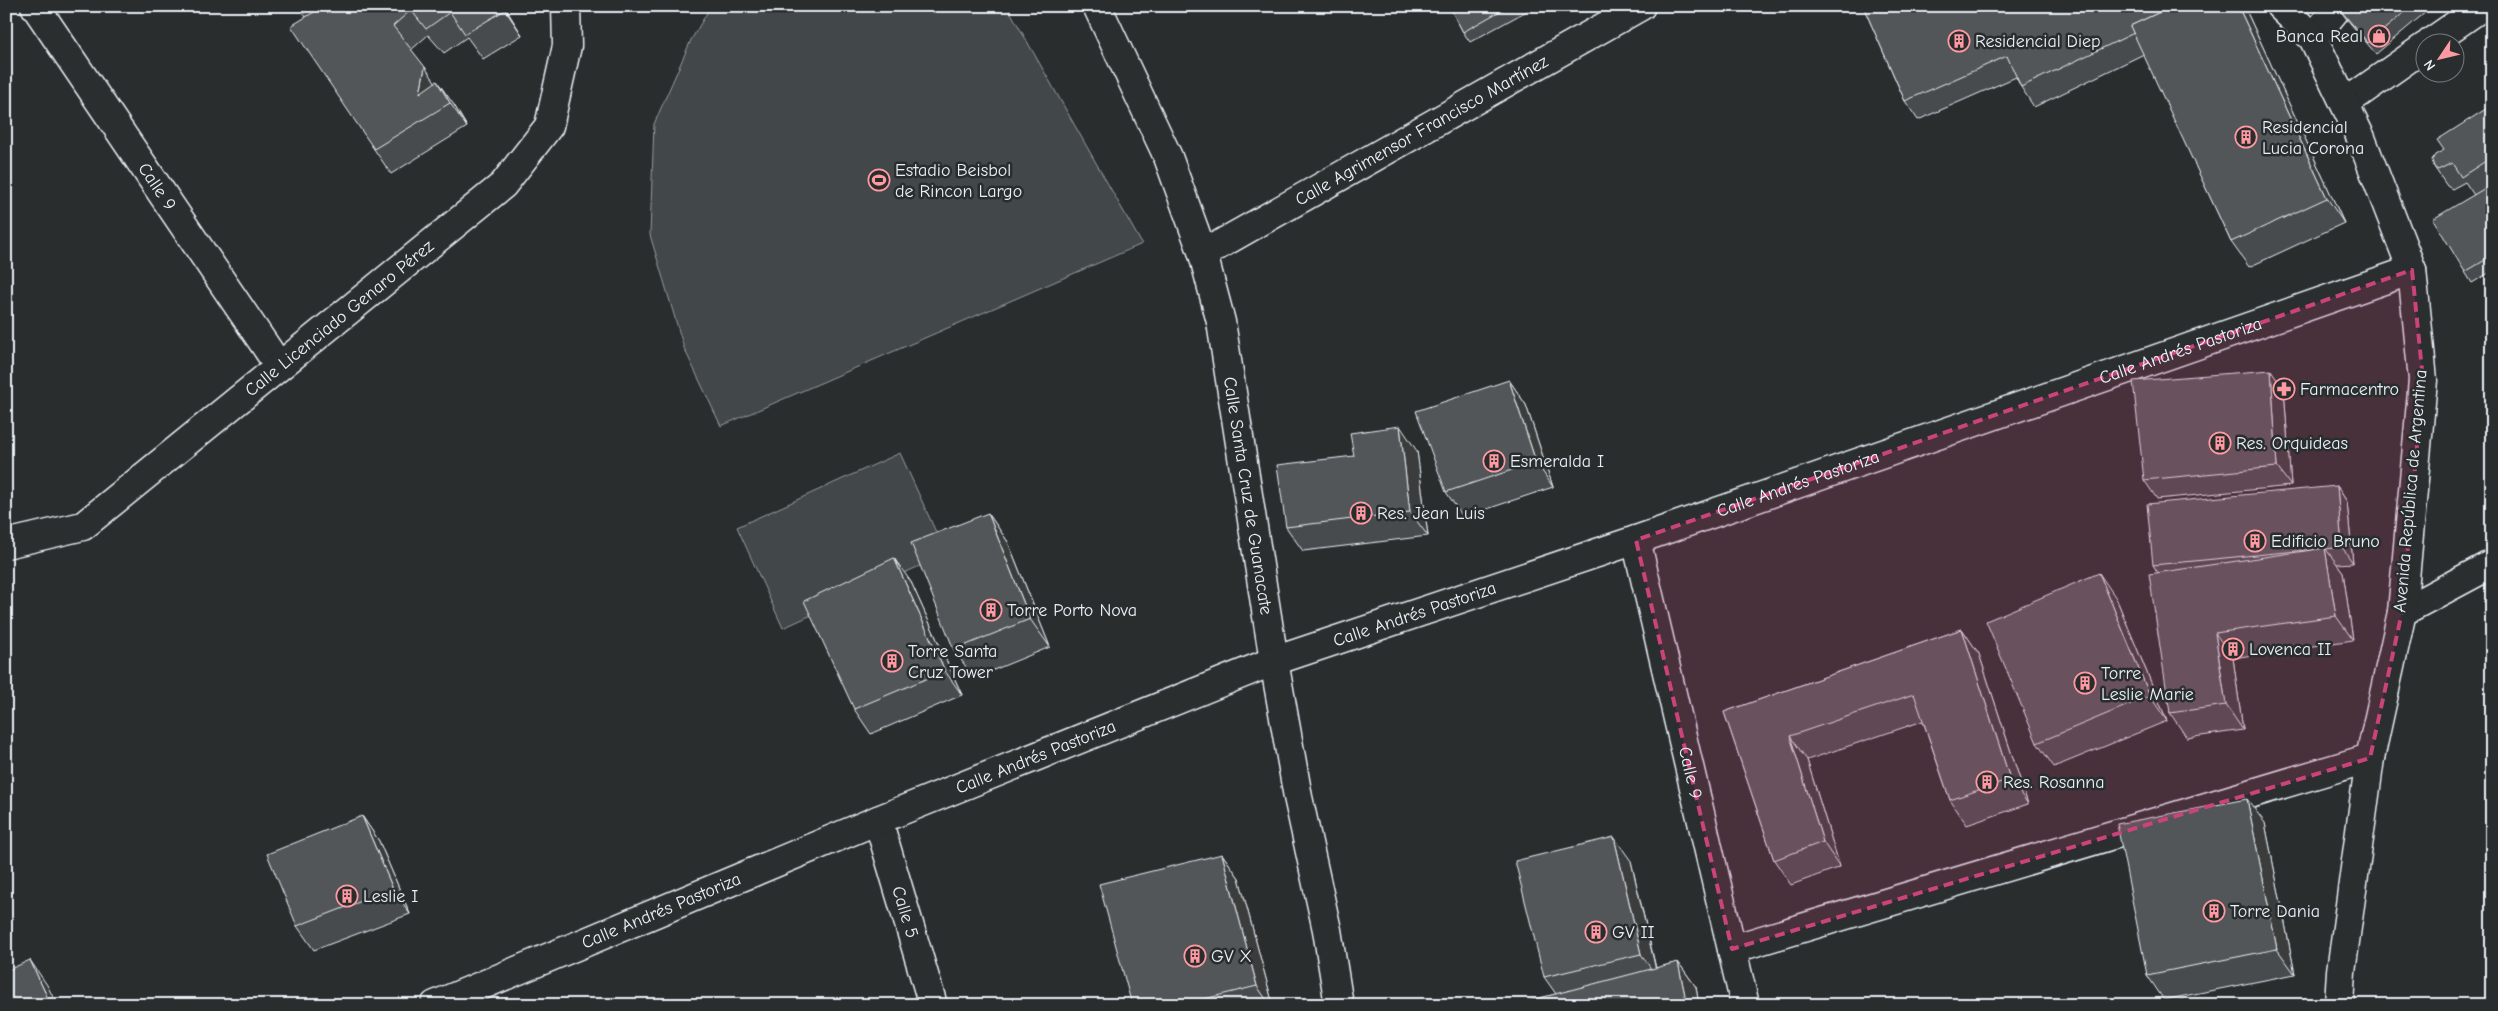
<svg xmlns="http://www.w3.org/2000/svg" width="2498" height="1011" font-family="'Comic Neue',sans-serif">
<rect width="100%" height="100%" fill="#2a2d2e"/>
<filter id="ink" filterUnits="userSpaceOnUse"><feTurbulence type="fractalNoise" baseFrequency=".02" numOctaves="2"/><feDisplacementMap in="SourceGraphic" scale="10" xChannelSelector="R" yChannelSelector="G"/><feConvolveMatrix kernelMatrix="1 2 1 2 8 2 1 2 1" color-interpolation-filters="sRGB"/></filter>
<g filter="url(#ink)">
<g fill="#424648" stroke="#959ca0">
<path d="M 711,6 L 1007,6 L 1142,244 L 721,426 L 684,348 L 650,235 L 654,124 L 691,40 Z"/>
<path d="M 900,453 L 946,554 L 783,628 L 737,527 Z"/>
</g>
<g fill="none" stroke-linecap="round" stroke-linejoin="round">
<g stroke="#e8f1f8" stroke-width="31">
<g id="minor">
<path id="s1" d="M 35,6 L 279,366"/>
<path id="s2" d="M 1097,6 L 1168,157 L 1203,254 L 1221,322 L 1274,661 L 1298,797 L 1327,930 L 1339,1005"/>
<path d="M 2313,38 L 2339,6"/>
<path d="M 2431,42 L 2483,6"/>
<path d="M 2345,103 L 2426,46"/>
<path id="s3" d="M 1203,254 L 1641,6"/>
<path id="s4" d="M 1636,540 L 1745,1005"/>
<path id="s5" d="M 6,544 L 83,526 L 503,185 L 549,126 L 567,46 L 566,6"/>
<path d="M 2402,612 L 2492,564"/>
<path id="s6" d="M 878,820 L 933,1005"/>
<path d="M 1732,949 L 2370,758"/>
<path id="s7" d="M 435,1005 L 878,820 L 1274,661 L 1636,540 L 2412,270"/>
</g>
</g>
<g stroke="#e8f1f8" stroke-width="31">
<path id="major" d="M 2280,6 L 2313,38 L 2361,138 L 2412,270 L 2423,380 L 2402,612 L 2370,758 L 2341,971 L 2339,1005"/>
</g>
<use href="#minor" stroke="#2a2d2e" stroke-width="28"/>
<use href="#major" stroke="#2a2d2e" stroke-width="28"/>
</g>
<g fill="#474b4d" stroke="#e8f1f8">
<path d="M 299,6 L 504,6 L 522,35 L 483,59 L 467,37 L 444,53 L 428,35 L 411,50 L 435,82 L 454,105 L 467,127 L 391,174 L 374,149 L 306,17 Z"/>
<path d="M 1449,6 L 1536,6 L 1470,42 L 1463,32 Z"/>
<path d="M 1863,6 L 2244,6 L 2344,223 L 2249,267 L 2231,242 L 2144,54 L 2034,107 L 2021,87 L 2016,77 L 1918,120 L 1905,101 Z"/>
<path d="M 2337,6 L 2433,6 L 2376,54 L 2345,17 Z"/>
<path d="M 2492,105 L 2492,271 L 2472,283 L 2465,272 L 2474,195 L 2465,182 L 2452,189 L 2447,186 L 2434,167 L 2444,150 Z"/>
<path d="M 1509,380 L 1526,405 L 1553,487 L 1463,517 L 1446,492 Z"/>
<path d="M 2284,389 L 2291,486 L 2157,499 L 2144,480 Z"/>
<path d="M 1417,451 L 1428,536 L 1303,551 L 1286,527 L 1354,456 Z"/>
<path d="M 2337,486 L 2347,502 L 2353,563 L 2337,564 L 2343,572 L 2353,640 L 2233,658 L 2243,730 L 2187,738 L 2170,713 L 2158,573 L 2153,565 Z"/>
<path d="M 988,513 L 1008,542 L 1050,647 L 974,678 L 954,650 Z"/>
<path d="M 911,582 L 962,695 L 871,734 L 854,709 Z"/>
<path d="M 2116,598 L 2167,721 L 2054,767 L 2037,743 Z"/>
<path d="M 1962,629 L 1979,654 L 2028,804 L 1967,825 L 1950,800 L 1923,721 L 1807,760 L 1840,867 L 1791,885 L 1774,860 L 1724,712 Z"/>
<path d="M 362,816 L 379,841 L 410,914 L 314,950 L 297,926 Z"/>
<path d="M 2265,823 L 2295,974 L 2164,1000 L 2147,975 Z"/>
<path d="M 1222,854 L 1239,878 L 1273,1005 L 1132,1005 Z"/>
<path d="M 1631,861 L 1656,968 L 1678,962 L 1696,987 L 1699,1005 L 1513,1005 L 1556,994 L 1544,977 Z"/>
</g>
<g fill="#3a3d3e" stroke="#e8f1f8">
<path d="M 502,6 L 504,6 L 522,35 L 505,10 Z"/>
<path d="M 2238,6 L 2244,6 L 2344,223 L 2327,198 Z"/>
<path d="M 425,67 L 442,92 L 420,93 Z"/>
<path d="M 437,81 L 454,105 L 467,127 L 450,103 Z"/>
<path d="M 2271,370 L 2284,389 L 2291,486 L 2277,467 Z"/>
<path d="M 1509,380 L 1526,405 L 1553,487 L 1536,462 Z"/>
<path d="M 1400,426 L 1417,451 L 1428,536 L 1410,512 Z"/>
<path d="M 2337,486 L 2347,502 L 2353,563 L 2342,547 Z"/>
<path d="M 988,513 L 1008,542 L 1050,647 L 1030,619 Z"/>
<path d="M 2325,548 L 2343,572 L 2353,640 L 2336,616 Z"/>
<path d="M 894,558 L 911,582 L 962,695 L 945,671 Z"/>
<path d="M 2099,573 L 2116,598 L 2167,721 L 2150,696 Z"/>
<path d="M 1962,629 L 1979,654 L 2028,804 L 2010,779 Z"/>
<path d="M 2215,633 L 2233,658 L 2243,730 L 2226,705 Z"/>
<path d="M 1790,736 L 1807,760 L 1840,867 L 1823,842 Z"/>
<path d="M 2247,799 L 2265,823 L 2295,974 L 2277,949 Z"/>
<path d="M 362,816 L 379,841 L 410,914 L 393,889 Z"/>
<path d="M 1614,837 L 1631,861 L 1658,979 L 1641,954 Z"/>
<path d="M 1222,854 L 1239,878 L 1273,1005 L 1270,1005 L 1257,986 Z"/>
<path d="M 30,960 L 47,985 L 57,1005 L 51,1005 Z"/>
<path d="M 1678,962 L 1696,987 L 1699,1005 L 1687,1005 Z"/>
</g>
<g fill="#535759" stroke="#e8f1f8">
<path d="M 324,6 L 502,6 L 505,10 L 465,34 L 450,12 L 426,29 L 411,10 L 393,26 L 425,67 L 420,93 L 437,81 L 450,103 L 374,149 L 291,26 Z"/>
<path d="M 1449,6 L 1509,6 L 1463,32 Z"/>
<path d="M 1863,6 L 2173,6 L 2130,26 L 2134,33 L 2021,87 L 2007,56 L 1905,101 Z"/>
<path d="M 2173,6 L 2238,6 L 2327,198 L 2231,242 L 2130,26 Z"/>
<path d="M 2337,6 L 2412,6 L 2368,43 Z"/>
<path d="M 2492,105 L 2492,157 L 2461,177 L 2452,163 L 2438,170 L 2434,167 L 2432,160 L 2435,155 L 2444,150 L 2437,140 Z"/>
<path d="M 2492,184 L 2492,256 L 2465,272 L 2433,219 Z"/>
<path d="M 2271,370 L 2277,467 L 2144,480 L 2133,381 Z"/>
<path d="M 1509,380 L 1536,462 L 1446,492 L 1416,411 Z"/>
<path d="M 1400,426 L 1410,512 L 1286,527 L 1277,465 L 1354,456 L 1350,433 Z"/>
<path d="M 2337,486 L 2342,547 L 2326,549 L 2325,548 L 2307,550 L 2153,565 L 2147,504 Z"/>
<path d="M 988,513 L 1030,619 L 954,650 L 911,543 Z"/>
<path d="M 2325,548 L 2336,616 L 2215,633 L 2226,705 L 2170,713 L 2149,574 Z"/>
<path d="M 894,558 L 945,671 L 854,709 L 804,601 Z"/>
<path d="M 2099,573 L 2150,696 L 2037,743 L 1986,621 Z"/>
<path d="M 1962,629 L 2010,779 L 1950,800 L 1914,694 L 1790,736 L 1823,842 L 1774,860 L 1724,712 Z"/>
<path d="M 2247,799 L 2277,949 L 2147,975 L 2117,824 Z"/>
<path d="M 362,816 L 393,889 L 297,926 L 267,854 Z"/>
<path d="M 1614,837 L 1641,954 L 1544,977 L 1515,861 Z"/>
<path d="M 1222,854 L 1257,986 L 1180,1005 L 1132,1005 L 1099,884 Z"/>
<path d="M 30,960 L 51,1005 L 6,1005 L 6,971 Z"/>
<path d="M 1678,962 L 1687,1005 L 1513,1005 Z"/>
<path d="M 2184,1000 L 2185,1005 L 2158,1005 Z"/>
</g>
</g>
<path fill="#ca437a" fill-opacity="0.2" stroke="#ca437a" stroke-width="4" stroke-dasharray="10 6" stroke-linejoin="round" d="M 2412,270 L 2423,380 L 2402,612 L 2370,758 L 1732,949 L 1636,540 Z"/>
<defs>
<g id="shop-ring" transform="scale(1.125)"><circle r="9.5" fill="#2a2d2e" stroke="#ff9aa2" stroke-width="1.5"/><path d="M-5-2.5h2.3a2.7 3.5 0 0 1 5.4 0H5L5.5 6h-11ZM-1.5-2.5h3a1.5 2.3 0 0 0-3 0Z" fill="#ff9aa2"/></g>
<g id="building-ring" transform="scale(1.125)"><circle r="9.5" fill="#2a2d2e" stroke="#ff9aa2" stroke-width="1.5"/><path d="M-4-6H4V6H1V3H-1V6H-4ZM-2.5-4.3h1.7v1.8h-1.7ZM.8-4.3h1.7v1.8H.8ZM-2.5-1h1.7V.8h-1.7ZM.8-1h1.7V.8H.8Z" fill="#ff9aa2"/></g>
<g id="stadium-ring" transform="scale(1.125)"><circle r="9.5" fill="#2a2d2e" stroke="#ff9aa2" stroke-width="1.5"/><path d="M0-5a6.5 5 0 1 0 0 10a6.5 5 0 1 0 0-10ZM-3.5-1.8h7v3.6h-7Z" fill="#ff9aa2"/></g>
<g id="pharmacy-ring" transform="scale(1.125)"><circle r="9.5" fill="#2a2d2e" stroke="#ff9aa2" stroke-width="1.5"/><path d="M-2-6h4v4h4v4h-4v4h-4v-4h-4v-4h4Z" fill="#ff9aa2"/></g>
</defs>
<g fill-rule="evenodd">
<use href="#shop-ring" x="2379" y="36"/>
<use href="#building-ring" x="1959" y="41"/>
<use href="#building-ring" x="2246" y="137"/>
<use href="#stadium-ring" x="879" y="180"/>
<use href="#pharmacy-ring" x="2284" y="389"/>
<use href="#building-ring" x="2220" y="443"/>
<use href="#building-ring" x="1494" y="461"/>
<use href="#building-ring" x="1361" y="513"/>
<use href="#building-ring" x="2255" y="541"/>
<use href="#building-ring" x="991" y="610"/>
<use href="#building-ring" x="2233" y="649"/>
<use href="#building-ring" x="892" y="661"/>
<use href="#building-ring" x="2085" y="683"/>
<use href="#building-ring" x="1987" y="782"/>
<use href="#building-ring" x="347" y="896"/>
<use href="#building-ring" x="2214" y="911"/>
<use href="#building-ring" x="1596" y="932"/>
<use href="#building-ring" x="1195" y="956"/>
</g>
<g text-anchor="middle" stroke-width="5" stroke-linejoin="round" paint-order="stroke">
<g font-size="18" fill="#e8f1f8" stroke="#2a2d2e" text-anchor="start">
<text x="2363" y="42" text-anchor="end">Banca Real</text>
<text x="1975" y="47">Residencial Diep</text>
<text x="2262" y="133">Residencial<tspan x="2262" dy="21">Lucia Corona</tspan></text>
<text x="895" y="176">Estadio Beisbol<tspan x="895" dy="21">de Rincon Largo</tspan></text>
<text x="2300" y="395">Farmacentro</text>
<text x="2236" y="449">Res. Orquideas</text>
<text x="1510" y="467">Esmeralda I</text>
<text x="1377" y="519">Res. Jean Luis</text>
<text x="2271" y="547">Edificio Bruno</text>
<text x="1007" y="616">Torre Porto Nova</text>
<text x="2249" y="655">Lovenca II</text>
<text x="908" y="657">Torre Santa<tspan x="908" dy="21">Cruz Tower</tspan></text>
<text x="2101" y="679">Torre<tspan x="2101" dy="21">Leslie Marie</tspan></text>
<text x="2003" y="788">Res. Rosanna</text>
<text x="363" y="902">Leslie I</text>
<text x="2230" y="917">Torre Dania</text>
<text x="1612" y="938">GV II</text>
<text x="1211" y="962">GV X</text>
</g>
<g font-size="18" fill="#e8f1f8" stroke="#2a2d2e">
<text dy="6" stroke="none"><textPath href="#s3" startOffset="251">Calle Agrimensor Francisco Martínez</textPath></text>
<text dy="6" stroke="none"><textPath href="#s1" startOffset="218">Calle 9</textPath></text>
<text dy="6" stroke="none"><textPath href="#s5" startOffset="409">Calle Licenciado Genaro Pérez</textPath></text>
<text dy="6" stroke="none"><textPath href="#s7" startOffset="1865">Calle Andrés Pastoriza</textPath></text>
<text dy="6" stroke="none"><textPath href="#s7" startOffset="1460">Calle Andrés Pastoriza</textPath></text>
<text transform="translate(2410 491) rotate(-85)" y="6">Avenida República de Argentina</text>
<text dy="6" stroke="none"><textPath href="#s2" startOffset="516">Calle Santa Cruz de Guanacate</textPath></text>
<text dy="6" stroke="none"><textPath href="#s7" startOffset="1055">Calle Andrés Pastoriza</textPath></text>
<text dy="6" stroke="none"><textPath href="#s7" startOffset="650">Calle Andrés Pastoriza</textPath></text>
<text dy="6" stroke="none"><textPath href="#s4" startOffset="239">Calle 9</textPath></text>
<text dy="6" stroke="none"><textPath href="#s7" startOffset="245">Calle Andrés Pastoriza</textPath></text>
<text dy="6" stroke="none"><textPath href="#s6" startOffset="96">Calle 5</textPath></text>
</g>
</g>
<rect width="2498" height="1011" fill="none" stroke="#2a2d2e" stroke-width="25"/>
<rect x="12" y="12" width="2473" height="986" fill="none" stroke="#e8f1f8" stroke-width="2" filter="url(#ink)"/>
<g transform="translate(2440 58) rotate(235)"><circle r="24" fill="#2a2d2e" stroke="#767b7f"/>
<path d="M0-4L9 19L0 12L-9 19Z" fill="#ff9aa2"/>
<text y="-8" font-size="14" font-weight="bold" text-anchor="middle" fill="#e8f1f8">N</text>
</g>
</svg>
